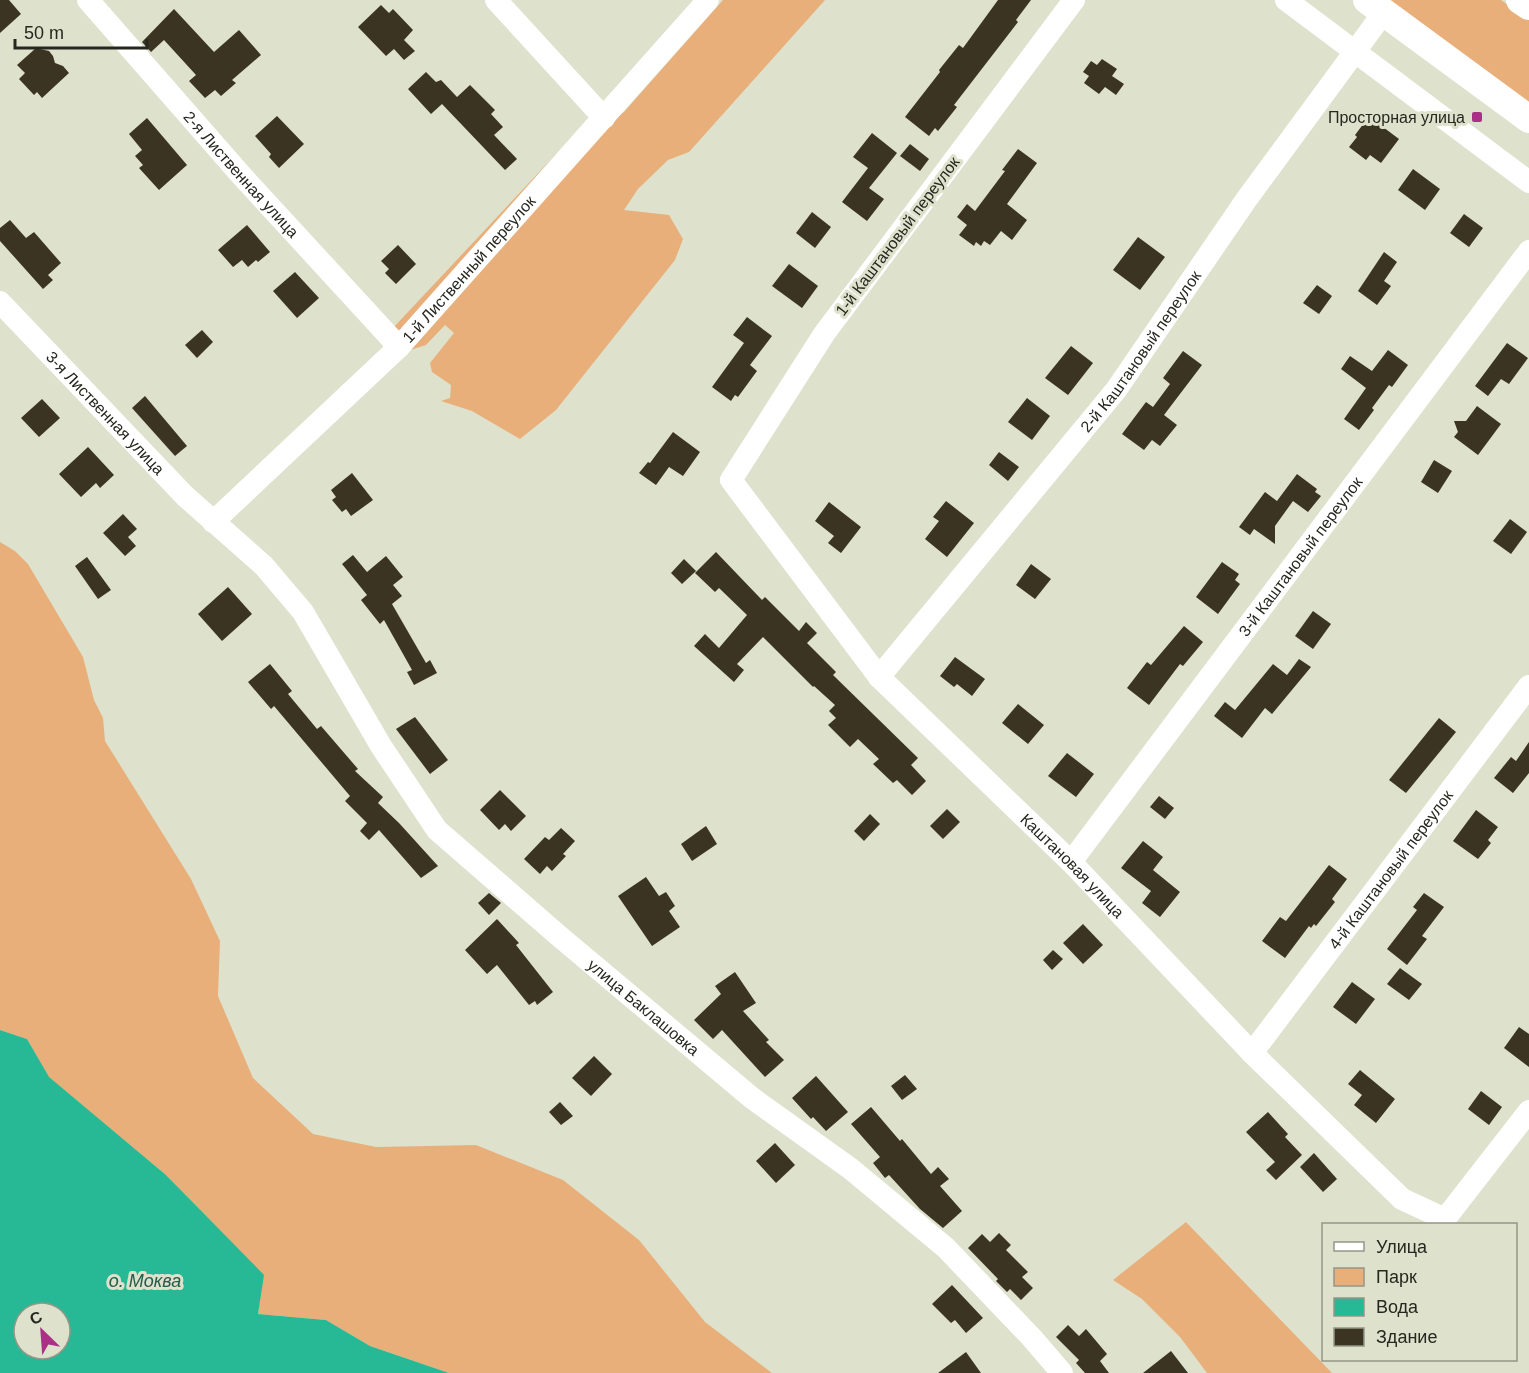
<svg xmlns="http://www.w3.org/2000/svg" width="1529" height="1373" font-family="Arial,sans-serif">
<rect width="100%" height="100%" fill="#dee2cc"/>
<g fill="#e8af7b">
<path d="M 723,0 L 825,0 L 689,152 L 668,160 L 638,189 L 624,210 L 669,215 L 683,239 L 675,260 L 556,410 L 520,439 L 472,411 L 441,401 L 450,398 L 451,385 L 432,372 L 430,363 L 454,333 L 445,325 L 426,345 L 407,351 L 392,329 L 574,135 L 603,128 L 624,112 Z"/>
<path d="M 1385,0 L 1501,0 L 1529,20 L 1529,105 Z"/>
<path d="M 0,542 L 15,551 L 28,564 L 83,657 L 94,700 L 103,718 L 105,741 L 191,879 L 220,941 L 218,996 L 253,1078 L 313,1134 L 376,1147 L 476,1145 L 563,1180 L 639,1240 L 705,1322 L 772,1373 L 449,1373 L 370,1346 L 326,1320 L 258,1314 L 263,1275 L 166,1175 L 48,1077 L 27,1039 L 0,1030 Z"/>
<path d="M 1186,1222 L 1332,1373 L 1207,1373 L 1180,1337 L 1142,1299 L 1113,1280 Z"/>
</g>
<path fill="#27b995" fill-rule="evenodd" d="M 0,1030 L 27,1039 L 49,1077 L 166,1175 L 264,1275 L 258,1314 L 326,1320 L 370,1346 L 449,1373 L 0,1373 ZM 24,1313 L 60,1313 L 60,1349 L 24,1349 Z"/>
<g fill="#3b3423">
<path d="M 0,0 L 9,0 L 21,14 L 0,33 Z"/>
<path d="M 998,0 L 1031,0 L 1016,20 L 1018,22 L 954,105 L 957,107 L 938,131 L 935,128 L 929,136 L 905,117 L 940,72 L 939,70 L 959,45 L 963,48 Z"/>
<path d="M 381,5 L 389,13 L 393,9 L 413,30 L 404,40 L 415,51 L 404,60 L 394,49 L 386,56 L 358,27 Z"/>
<path d="M 174,9 L 214,52 L 239,30 L 261,55 L 232,80 L 236,83 L 221,96 L 215,90 L 205,98 L 189,81 L 196,75 L 164,40 L 151,52 L 142,42 Z"/>
<path d="M 36,48 L 49,51 L 53,56 L 55,63 L 63,66 L 69,73 L 42,98 L 37,92 L 34,95 L 19,79 L 25,73 L 17,65 Z"/>
<path d="M 1102,59 L 1117,69 L 1112,76 L 1124,84 L 1116,95 L 1105,87 L 1099,94 L 1084,83 L 1089,76 L 1083,72 L 1091,61 L 1097,65 Z"/>
<path d="M 426,72 L 436,82 L 441,80 L 457,97 L 470,85 L 495,110 L 491,114 L 503,127 L 494,135 L 517,159 L 505,170 L 442,104 L 431,114 L 408,89 Z"/>
<path d="M 277,116 L 304,144 L 279,168 L 269,157 L 271,154 L 255,136 Z"/>
<path d="M 147,118 L 187,165 L 159,190 L 139,168 L 143,165 L 135,156 L 142,150 L 129,134 Z"/>
<path d="M 1371,118 L 1399,139 L 1381,163 L 1370,155 L 1366,160 L 1349,147 L 1357,137 L 1355,135 L 1364,123 L 1366,125 Z"/>
<path d="M 872,133 L 897,153 L 869,188 L 884,199 L 867,221 L 842,202 L 868,168 L 853,157 Z"/>
<path d="M 910,144 L 929,159 L 920,171 L 900,156 Z"/>
<path d="M 1018,149 L 1037,163 L 1007,204 L 1027,220 L 1012,240 L 1001,231 L 990,245 L 984,241 L 981,246 L 976,242 L 974,246 L 959,235 L 967,225 L 957,217 L 967,204 L 975,211 L 1005,171 L 1002,170 Z"/>
<path d="M 1413,169 L 1440,189 L 1425,210 L 1398,190 Z"/>
<path d="M 812,212 L 831,227 L 815,248 L 796,233 Z"/>
<path d="M 1464,214 L 1483,228 L 1469,247 L 1450,233 Z"/>
<path d="M 10,220 L 26,238 L 34,232 L 61,263 L 48,275 L 53,280 L 43,289 L 0,241 L 0,228 Z"/>
<path d="M 247,225 L 270,252 L 258,262 L 256,260 L 248,267 L 242,260 L 233,267 L 218,250 Z"/>
<path d="M 1138,237 L 1165,257 L 1140,290 L 1113,270 Z"/>
<path d="M 398,245 L 416,264 L 396,284 L 385,273 L 389,269 L 381,261 Z"/>
<path d="M 1384,252 L 1397,262 L 1384,281 L 1391,286 L 1377,305 L 1358,291 Z"/>
<path d="M 789,264 L 818,286 L 802,308 L 772,286 Z"/>
<path d="M 295,272 L 319,298 L 297,318 L 273,291 Z"/>
<path d="M 1317,285 L 1332,296 L 1319,314 L 1303,303 Z"/>
<path d="M 747,317 L 772,336 L 750,365 L 757,371 L 738,397 L 735,395 L 731,401 L 712,387 L 744,343 L 733,335 Z"/>
<path d="M 202,330 L 213,342 L 197,358 L 185,345 Z"/>
<path d="M 1507,343 L 1528,358 L 1509,384 L 1501,379 L 1488,396 L 1475,386 Z"/>
<path d="M 1071,346 L 1093,363 L 1068,395 L 1045,378 Z"/>
<path d="M 1388,350 L 1408,365 L 1392,387 L 1389,385 L 1372,408 L 1374,410 L 1359,430 L 1344,419 L 1366,388 L 1341,369 L 1350,356 L 1372,371 Z"/>
<path d="M 1183,351 L 1202,365 L 1164,415 L 1177,425 L 1160,446 L 1152,440 L 1144,450 L 1122,434 L 1146,402 L 1153,407 L 1170,384 L 1163,378 Z"/>
<path d="M 145,396 L 187,446 L 175,456 L 132,408 Z"/>
<path d="M 1027,398 L 1050,416 L 1032,440 L 1008,422 Z"/>
<path d="M 42,399 L 60,418 L 39,437 L 21,418 Z"/>
<path d="M 1477,406 L 1501,424 L 1478,455 L 1454,437 L 1458,432 L 1454,421 L 1466,421 Z"/>
<path d="M 673,432 L 700,452 L 683,476 L 669,467 L 656,485 L 639,473 L 648,462 L 650,463 Z"/>
<path d="M 88,447 L 114,475 L 100,488 L 96,483 L 81,497 L 59,474 Z"/>
<path d="M 999,452 L 1019,467 L 1008,481 L 989,465 Z"/>
<path d="M 1434,460 L 1452,471 L 1438,493 L 1421,482 Z"/>
<path d="M 352,473 L 373,500 L 351,516 L 346,509 L 342,512 L 332,500 L 336,497 L 331,490 Z"/>
<path d="M 1297,474 L 1317,489 L 1315,492 L 1321,496 L 1308,512 L 1293,501 L 1275,526 L 1275,544 L 1254,529 L 1250,535 L 1239,527 L 1265,492 L 1277,501 Z"/>
<path d="M 946,501 L 974,523 L 947,557 L 925,539 L 939,521 L 933,517 Z"/>
<path d="M 829,502 L 861,527 L 841,553 L 828,543 L 834,536 L 815,521 Z"/>
<path d="M 123,514 L 137,529 L 128,537 L 136,546 L 125,556 L 103,533 Z"/>
<path d="M 1510,519 L 1527,532 L 1511,554 L 1493,541 Z"/>
<path d="M 716,552 L 762,600 L 765,597 L 799,631 L 806,622 L 817,633 L 807,643 L 836,672 L 833,675 L 918,758 L 911,765 L 926,781 L 912,795 L 897,780 L 893,783 L 873,764 L 879,759 L 858,739 L 850,747 L 828,725 L 836,718 L 829,711 L 835,705 L 814,686 L 813,687 L 763,637 L 737,664 L 744,670 L 734,682 L 694,646 L 705,634 L 719,648 L 747,615 L 719,588 L 715,592 L 695,573 Z"/>
<path d="M 353,555 L 367,572 L 386,556 L 403,577 L 393,585 L 402,596 L 392,604 L 426,663 L 430,660 L 437,673 L 414,685 L 407,672 L 412,670 L 384,620 L 380,624 L 361,600 L 367,595 L 342,564 Z"/>
<path d="M 87,557 L 111,590 L 98,599 L 75,566 Z"/>
<path d="M 684,559 L 696,571 L 682,584 L 671,573 Z"/>
<path d="M 1222,562 L 1239,574 L 1235,580 L 1240,584 L 1218,614 L 1196,597 Z"/>
<path d="M 1031,564 L 1051,579 L 1035,599 L 1016,585 Z"/>
<path d="M 228,587 L 252,614 L 222,641 L 198,614 Z"/>
<path d="M 1313,611 L 1331,624 L 1313,649 L 1295,636 Z"/>
<path d="M 1184,626 L 1203,642 L 1183,666 L 1180,664 L 1149,705 L 1127,688 L 1147,662 L 1151,665 Z"/>
<path d="M 955,657 L 985,679 L 972,696 L 957,684 L 954,687 L 940,676 Z"/>
<path d="M 1299,659 L 1311,667 L 1272,714 L 1265,708 L 1242,738 L 1214,716 L 1225,702 L 1235,710 L 1273,664 L 1287,675 Z"/>
<path d="M 270,664 L 292,691 L 288,694 L 317,729 L 321,726 L 358,769 L 355,771 L 383,797 L 378,803 L 399,823 L 438,866 L 421,878 L 379,830 L 369,840 L 360,831 L 367,823 L 345,801 L 350,796 L 274,706 L 271,709 L 248,682 Z"/>
<path d="M 1018,704 L 1044,725 L 1028,744 L 1002,723 Z"/>
<path d="M 415,717 L 448,760 L 430,774 L 396,729 Z"/>
<path d="M 1439,718 L 1456,732 L 1406,793 L 1389,780 Z"/>
<path d="M 1529,742 L 1529,773 L 1513,793 L 1494,778 L 1511,757 L 1516,761 Z"/>
<path d="M 1067,753 L 1094,774 L 1076,797 L 1048,776 Z"/>
<path d="M 500,790 L 526,816 L 511,831 L 505,824 L 499,830 L 480,810 Z"/>
<path d="M 1159,796 L 1174,808 L 1165,819 L 1150,807 Z"/>
<path d="M 947,809 L 960,822 L 943,839 L 930,826 Z"/>
<path d="M 1476,810 L 1498,827 L 1488,840 L 1491,843 L 1478,859 L 1453,841 Z"/>
<path d="M 870,814 L 880,824 L 864,841 L 854,831 Z"/>
<path d="M 706,826 L 717,844 L 692,861 L 681,844 Z"/>
<path d="M 561,828 L 575,841 L 563,854 L 566,856 L 552,871 L 547,866 L 540,874 L 524,859 L 545,837 L 549,840 Z"/>
<path d="M 1143,841 L 1163,857 L 1153,870 L 1180,892 L 1160,917 L 1142,903 L 1151,891 L 1121,868 Z"/>
<path d="M 1329,865 L 1347,879 L 1332,899 L 1335,902 L 1316,926 L 1314,924 L 1311,928 L 1309,926 L 1285,958 L 1262,941 L 1280,917 L 1286,921 Z"/>
<path d="M 646,877 L 659,896 L 666,892 L 675,906 L 669,911 L 680,927 L 652,946 L 618,896 Z"/>
<path d="M 489,893 L 501,903 L 489,915 L 478,903 Z"/>
<path d="M 1424,893 L 1444,907 L 1422,936 L 1427,939 L 1407,965 L 1387,949 L 1417,910 L 1413,907 Z"/>
<path d="M 497,919 L 519,943 L 516,945 L 553,992 L 537,1005 L 535,1001 L 529,1005 L 497,965 L 487,974 L 465,950 Z"/>
<path d="M 1083,924 L 1103,945 L 1083,964 L 1063,943 Z"/>
<path d="M 1053,950 L 1063,959 L 1052,970 L 1043,960 Z"/>
<path d="M 1400,968 L 1422,984 L 1409,1000 L 1387,984 Z"/>
<path d="M 735,972 L 756,1003 L 743,1011 L 769,1040 L 766,1042 L 784,1060 L 765,1077 L 722,1030 L 713,1039 L 694,1020 L 721,994 L 715,986 Z"/>
<path d="M 1352,982 L 1375,999 L 1356,1024 L 1333,1007 Z"/>
<path d="M 1519,1027 L 1529,1034 L 1529,1067 L 1504,1048 Z"/>
<path d="M 594,1056 L 612,1074 L 591,1096 L 572,1078 Z"/>
<path d="M 1360,1070 L 1395,1099 L 1376,1123 L 1354,1105 L 1362,1095 L 1348,1084 Z"/>
<path d="M 905,1075 L 917,1089 L 902,1100 L 891,1086 Z"/>
<path d="M 816,1076 L 848,1112 L 826,1131 L 813,1117 L 811,1119 L 792,1098 Z"/>
<path d="M 1481,1091 L 1502,1107 L 1489,1125 L 1468,1109 Z"/>
<path d="M 560,1102 L 573,1116 L 561,1125 L 549,1112 Z"/>
<path d="M 871,1107 L 900,1141 L 902,1139 L 931,1174 L 938,1167 L 949,1179 L 940,1186 L 962,1211 L 943,1228 L 920,1209 L 889,1175 L 885,1178 L 873,1163 L 880,1157 L 851,1124 Z"/>
<path d="M 1268,1112 L 1288,1134 L 1285,1137 L 1302,1155 L 1276,1180 L 1266,1170 L 1275,1162 L 1246,1132 Z"/>
<path d="M 775,1143 L 795,1165 L 776,1183 L 756,1161 Z"/>
<path d="M 1314,1153 L 1337,1179 L 1323,1192 L 1300,1167 Z"/>
<path d="M 999,1233 L 1011,1245 L 1006,1250 L 1028,1272 L 1022,1277 L 1033,1288 L 1021,1300 L 1010,1289 L 1007,1292 L 996,1281 L 998,1279 L 968,1248 L 982,1234 L 990,1242 Z"/>
<path d="M 952,1285 L 983,1318 L 966,1333 L 955,1320 L 951,1323 L 932,1304 Z"/>
<path d="M 1068,1325 L 1079,1336 L 1086,1329 L 1107,1354 L 1100,1361 L 1109,1373 L 1085,1373 L 1076,1363 L 1079,1360 L 1056,1337 Z"/>
<path d="M 1171,1351 L 1188,1373 L 1143,1373 Z"/>
<path d="M 966,1352 L 981,1373 L 938,1373 Z"/>
</g>
<g fill="none" stroke-linecap="round" stroke-linejoin="round">
<g stroke="#fff" stroke-width="22">
<path id="s1" d="M 88,0 L 241,175 L 399,347"/>
<path d="M 496,0 L 604,118"/>
<path id="s2" d="M 1074,0 L 824,334 L 731,480 L 879,677 L 1071,862 L 1252,1053 L 1402,1199 L 1445,1219 L 1529,1111"/>
<path d="M 1286,0 L 1529,182"/>
<path id="s3" d="M 0,302 L 185,496 L 264,566 L 303,612 L 381,746 L 437,830 L 559,936 L 752,1098 L 851,1169 L 946,1248 L 1032,1338 L 1062,1373"/>
<path id="s4" d="M 213,522 L 399,347 L 708,0"/>
<path id="s5" d="M 879,677 L 1116,390 L 1246,200 L 1384,12"/>
<path id="s6" d="M 1071,862 L 1529,251"/>
<path id="s7" d="M 1252,1053 L 1529,686"/>
</g>
<g stroke="#fff" stroke-width="28">
<path d="M 1367,0 L 1529,119"/>
<path d="M 1520,0 L 1529,6"/>
</g>
</g>
<rect fill="#a93085" stroke="#dee2cc" stroke-width="2" x="1471" y="111" width="12" height="12" rx="3"/>
<g text-anchor="middle" stroke-width="6" stroke-linejoin="round" paint-order="stroke">
<g font-size="16" fill="#26271f" stroke="#dee2cc" text-anchor="end">
<text x="1465" y="123">Просторная улица</text>
</g>
<g font-size="16" fill="#26271f" stroke="#dee2cc">
<text dy="6" stroke="none"><textPath href="#s1" startOffset="232">2-я Лиственная улица</textPath></text>
<text transform="translate(897 236) rotate(-53)" y="6">1-й Каштановый переулок</text>
<text dy="6" stroke="none"><textPath href="#s4" startOffset="360">1-й Лиственный переулок</textPath></text>
<text dy="6" stroke="none"><textPath href="#s5" startOffset="418">2-й Каштановый переулок</textPath></text>
<text dy="6" stroke="none"><textPath href="#s3" startOffset="153">3-я Лиственная улица</textPath></text>
<text dy="6" stroke="none"><textPath href="#s6" startOffset="382">3-й Каштановый переулок</textPath></text>
<text dy="6" stroke="none"><textPath href="#s2" startOffset="1107">Каштановая улица</textPath></text>
<text dy="6" stroke="none"><textPath href="#s7" startOffset="230">4-й Каштановый переулок</textPath></text>
<text dy="6" stroke="none"><textPath href="#s3" startOffset="962">улица Баклашовка</textPath></text>
</g>
<g font-size="18" font-style="italic" fill="#255b4b" stroke="#dee2cc">
<text x="145" y="1287">о. Моква</text>
</g>
</g>
<rect x="1322" y="1223" width="195" height="138" fill="#dee2cc" stroke="#949787" stroke-width="1.5"/>
<rect x="1334" y="1242" width="30" height="9" fill="#ffffff" stroke="#949787" stroke-width="1.5"/>
<text x="1376" y="1253" font-size="18" fill="#26271f">Улица</text>
<rect x="1334" y="1268" width="30" height="18" fill="#e8af7b" stroke="#949787" stroke-width="1.5"/>
<text x="1376" y="1283" font-size="18" fill="#26271f">Парк</text>
<rect x="1334" y="1298" width="30" height="18" fill="#27b995" stroke="#949787" stroke-width="1.5"/>
<text x="1376" y="1313" font-size="18" fill="#26271f">Вода</text>
<rect x="1334" y="1328" width="30" height="18" fill="#3b3423" stroke="#949787" stroke-width="1.5"/>
<text x="1376" y="1343" font-size="18" fill="#26271f">Здание</text>
<g transform="translate(42 1331) rotate(335)"><circle r="28" fill="#dee2cc" stroke="#949787" stroke-width="1.5"/>
<path d="M0-4.5L10 22L0 15L-10 22Z" fill="#a93085"/>
<text y="-9" font-size="16" font-weight="bold" text-anchor="middle" fill="#26271f">С</text>
</g>
<path d="M15 39v9h132v-9" fill="none" stroke="#26271f" stroke-width="3"/>
<text x="24" y="39" font-size="18" fill="#26271f" stroke="#dee2cc" stroke-width="4.5" paint-order="stroke">50 m</text>
</svg>
